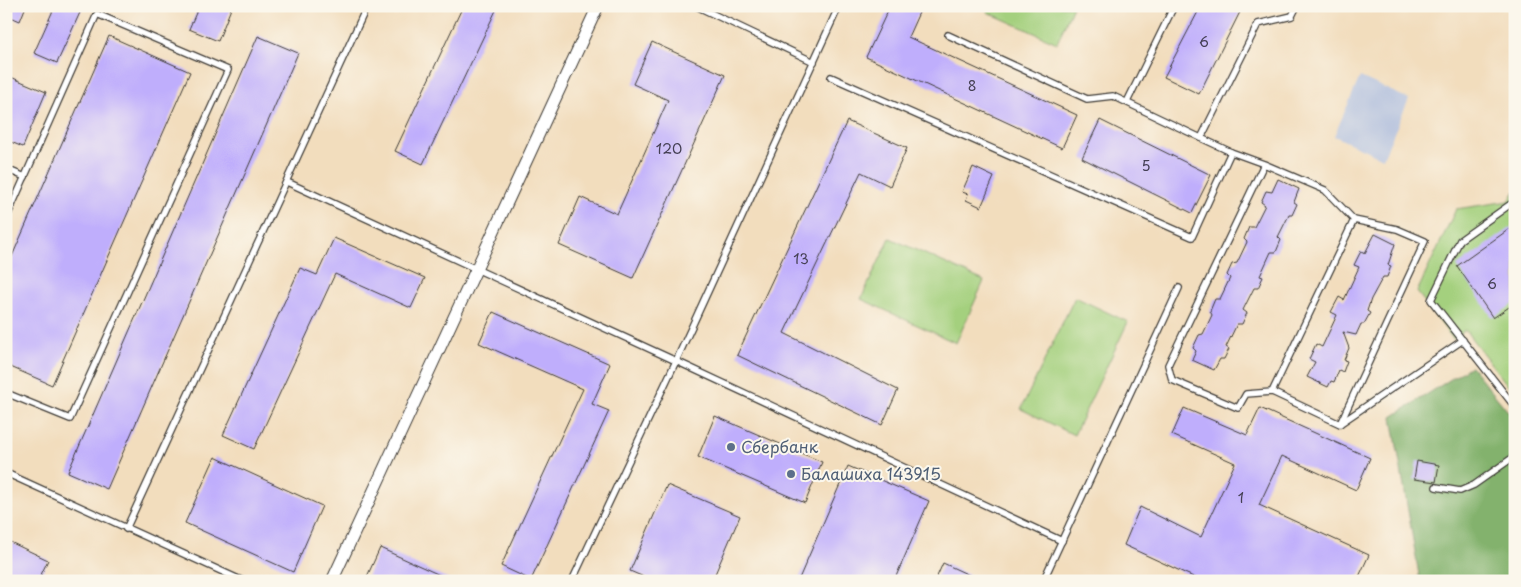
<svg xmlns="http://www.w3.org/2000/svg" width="1521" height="587" font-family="'Playpen Sans',sans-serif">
<rect width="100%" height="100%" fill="#fbf7ec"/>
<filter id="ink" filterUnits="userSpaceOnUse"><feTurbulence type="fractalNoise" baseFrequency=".02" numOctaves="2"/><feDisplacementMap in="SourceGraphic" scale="10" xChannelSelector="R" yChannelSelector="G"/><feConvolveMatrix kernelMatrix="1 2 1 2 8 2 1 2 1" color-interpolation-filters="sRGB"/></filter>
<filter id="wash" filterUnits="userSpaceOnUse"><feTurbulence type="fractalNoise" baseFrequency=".0096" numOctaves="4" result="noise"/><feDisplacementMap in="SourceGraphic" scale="20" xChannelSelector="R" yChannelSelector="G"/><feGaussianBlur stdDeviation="1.12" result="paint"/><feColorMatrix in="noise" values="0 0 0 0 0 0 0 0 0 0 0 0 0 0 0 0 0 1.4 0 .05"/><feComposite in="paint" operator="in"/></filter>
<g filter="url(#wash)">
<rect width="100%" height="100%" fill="#f2ddbd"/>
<path fill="#b9c5de" d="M 1360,77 L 1409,99 L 1383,158 L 1334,136 Z"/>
<g fill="#a4d07e" stroke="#60764d">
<path d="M 989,6 L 1073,6 L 1057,43 L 987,12 Z"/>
<path d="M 1515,191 L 1515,395 L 1465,330 L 1453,339 L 1417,292 L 1456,209 L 1509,201 Z"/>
<path d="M 890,238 L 984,281 L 956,343 L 861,299 Z"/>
<path d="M 1075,297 L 1128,322 L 1074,435 L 1021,409 Z"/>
</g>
<path fill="#83b26d" stroke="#506744" d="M 1471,366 L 1515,420 L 1515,581 L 1420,581 L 1392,417 Z"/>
<g id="blocks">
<g fill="#bfaefc">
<path d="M 6,6 L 26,6 L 20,21 L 6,15 Z"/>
<path d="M 55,6 L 83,6 L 57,63 L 34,53 Z"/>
<path d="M 199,6 L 232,6 L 218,41 L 189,29 Z"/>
<path d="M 463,6 L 498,6 L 423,164 L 395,151 Z"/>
<path d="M 890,6 L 922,6 L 908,37 L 1077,115 L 1062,148 L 866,57 Z"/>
<path d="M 1201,6 L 1243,6 L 1199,94 L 1164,77 Z"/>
<path d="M 109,36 L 190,72 L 52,385 L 6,365 L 6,270 Z"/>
<path d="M 258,36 L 298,53 L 107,489 L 68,472 Z"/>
<path d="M 652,42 L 725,75 L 633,278 L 559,245 L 580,197 L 617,214 L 668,100 L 633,84 Z"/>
<path d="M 6,75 L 46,92 L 23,147 L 6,140 Z"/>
<path d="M 1100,120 L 1211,175 L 1192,213 L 1082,158 Z"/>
<path d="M 847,121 L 907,148 L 890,186 L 861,172 L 784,333 L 898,390 L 882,425 L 737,355 Z"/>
<path d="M 973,167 L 994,177 L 981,207 L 966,200 L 968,194 L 962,192 Z"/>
<path d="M 1278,179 L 1299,189 L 1294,202 L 1297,204 L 1292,215 L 1289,215 L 1278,237 L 1281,240 L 1276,252 L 1271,252 L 1260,276 L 1263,277 L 1258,288 L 1254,288 L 1243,310 L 1247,313 L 1242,324 L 1237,324 L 1226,347 L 1229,349 L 1224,359 L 1220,359 L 1214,370 L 1192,360 L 1196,351 L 1193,348 L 1199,335 L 1203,334 L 1212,315 L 1210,311 L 1215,299 L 1220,299 L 1230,278 L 1227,275 L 1232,264 L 1237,263 L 1247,242 L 1244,239 L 1249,227 L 1254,227 L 1265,205 L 1261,202 L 1266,191 L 1272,192 Z"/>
<path d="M 1515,225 L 1515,303 L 1493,318 L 1457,266 Z"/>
<path d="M 1375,234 L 1395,244 L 1388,265 L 1391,266 L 1387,277 L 1383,277 L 1371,299 L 1367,311 L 1370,313 L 1364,324 L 1361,324 L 1356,335 L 1343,332 L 1349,348 L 1344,360 L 1347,361 L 1343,372 L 1339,370 L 1334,382 L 1331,381 L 1328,387 L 1307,377 L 1315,362 L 1309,359 L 1316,344 L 1322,347 L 1337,315 L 1331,312 L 1339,297 L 1344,300 L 1359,267 L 1354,265 L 1361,251 L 1365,253 Z"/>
<path d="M 334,238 L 425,278 L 411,308 L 335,274 L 254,449 L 223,435 L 300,268 L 317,275 Z"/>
<path d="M 493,312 L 610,364 L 592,404 L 609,411 L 531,580 L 501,566 L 583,389 L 479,343 Z"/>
<path d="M 1184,408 L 1247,435 L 1260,408 L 1370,458 L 1356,490 L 1282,456 L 1259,505 L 1369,555 L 1357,581 L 1202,581 L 1124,545 L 1140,507 L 1201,537 L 1235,463 L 1172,435 Z"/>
<path d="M 715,416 L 822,462 L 805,503 L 698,457 Z"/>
<path d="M 215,457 L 322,506 L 293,572 L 185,523 Z"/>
<path d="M 1417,461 L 1439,465 L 1436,482 L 1414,479 Z"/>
<path d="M 848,466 L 929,501 L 894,581 L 798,581 Z"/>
<path d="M 667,485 L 740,516 L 712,581 L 653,581 L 630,571 Z"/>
<path d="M 6,540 L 48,560 L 38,581 L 6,581 Z"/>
<path d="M 380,548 L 453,581 L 365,581 Z"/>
<path d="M 943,563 L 982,581 L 935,581 Z"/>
</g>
</g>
</g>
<g filter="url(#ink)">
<use href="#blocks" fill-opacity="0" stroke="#3c3934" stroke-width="1"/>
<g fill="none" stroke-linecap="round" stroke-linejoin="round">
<g stroke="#3c3934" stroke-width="8">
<g id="service">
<path d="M 696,6 L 814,62"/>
<path d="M 1164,6 L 1172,10"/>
<path d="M 948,35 L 1087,99 L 1113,96 L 1201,138"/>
<path d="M 831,77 L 1192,237 L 1231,152 L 1201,138 L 1258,24 L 1292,16 L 1297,6"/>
<path d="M 1127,102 L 1174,6"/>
<path d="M 1231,152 L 1264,164 L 1325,190 L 1354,220 L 1397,229 L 1425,241 L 1340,424 L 1272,392 L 1246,394 L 1238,408 L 1172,380 L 1168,365 L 1264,164"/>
<path d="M 6,169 L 25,177"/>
<path d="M 287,182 L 676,361 L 1062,541"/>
<path d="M 1515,201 L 1460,240 L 1431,300 L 1515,407"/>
<path d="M 6,219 L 97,14 L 228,70 L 70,419 L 6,393"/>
<path d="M 1272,392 L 1354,220"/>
<path d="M 1341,423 L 1463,340"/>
<path d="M 6,473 L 243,581"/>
<path d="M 1436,487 L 1460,491 L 1474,485 L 1515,456"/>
<path d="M 126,529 L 367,6"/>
<path d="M 572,581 L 676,361 L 839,6"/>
<path d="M 1043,581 L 1179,288"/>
</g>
</g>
<g stroke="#3c3934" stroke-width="13">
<path id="minor" d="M 332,581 L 598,6"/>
</g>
<use href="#service" stroke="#fff" stroke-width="5.5"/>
<use href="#minor" stroke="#fff" stroke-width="11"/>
</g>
</g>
<g fill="#5c6f8a" stroke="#fbf7ec" stroke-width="2">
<circle cx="731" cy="447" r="5"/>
<circle cx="791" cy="474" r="5"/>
</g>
<g text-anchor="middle" stroke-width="4" stroke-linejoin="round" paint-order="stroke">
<g font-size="14" fill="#454054">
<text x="1204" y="47">6</text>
<text x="972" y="91">8</text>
<text x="669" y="154">120</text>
<text x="1146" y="171">5</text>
<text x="801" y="264">13</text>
<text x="1492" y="289">6</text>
<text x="1241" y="503">1</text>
</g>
<g font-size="16" fill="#4e5e75" stroke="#fbf7ec" text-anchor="start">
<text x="741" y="453">Сбербанк</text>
<text x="801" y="480">Балашиха 143915</text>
</g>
</g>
<rect width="1521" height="587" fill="none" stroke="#fbf7ec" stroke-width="25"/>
</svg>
